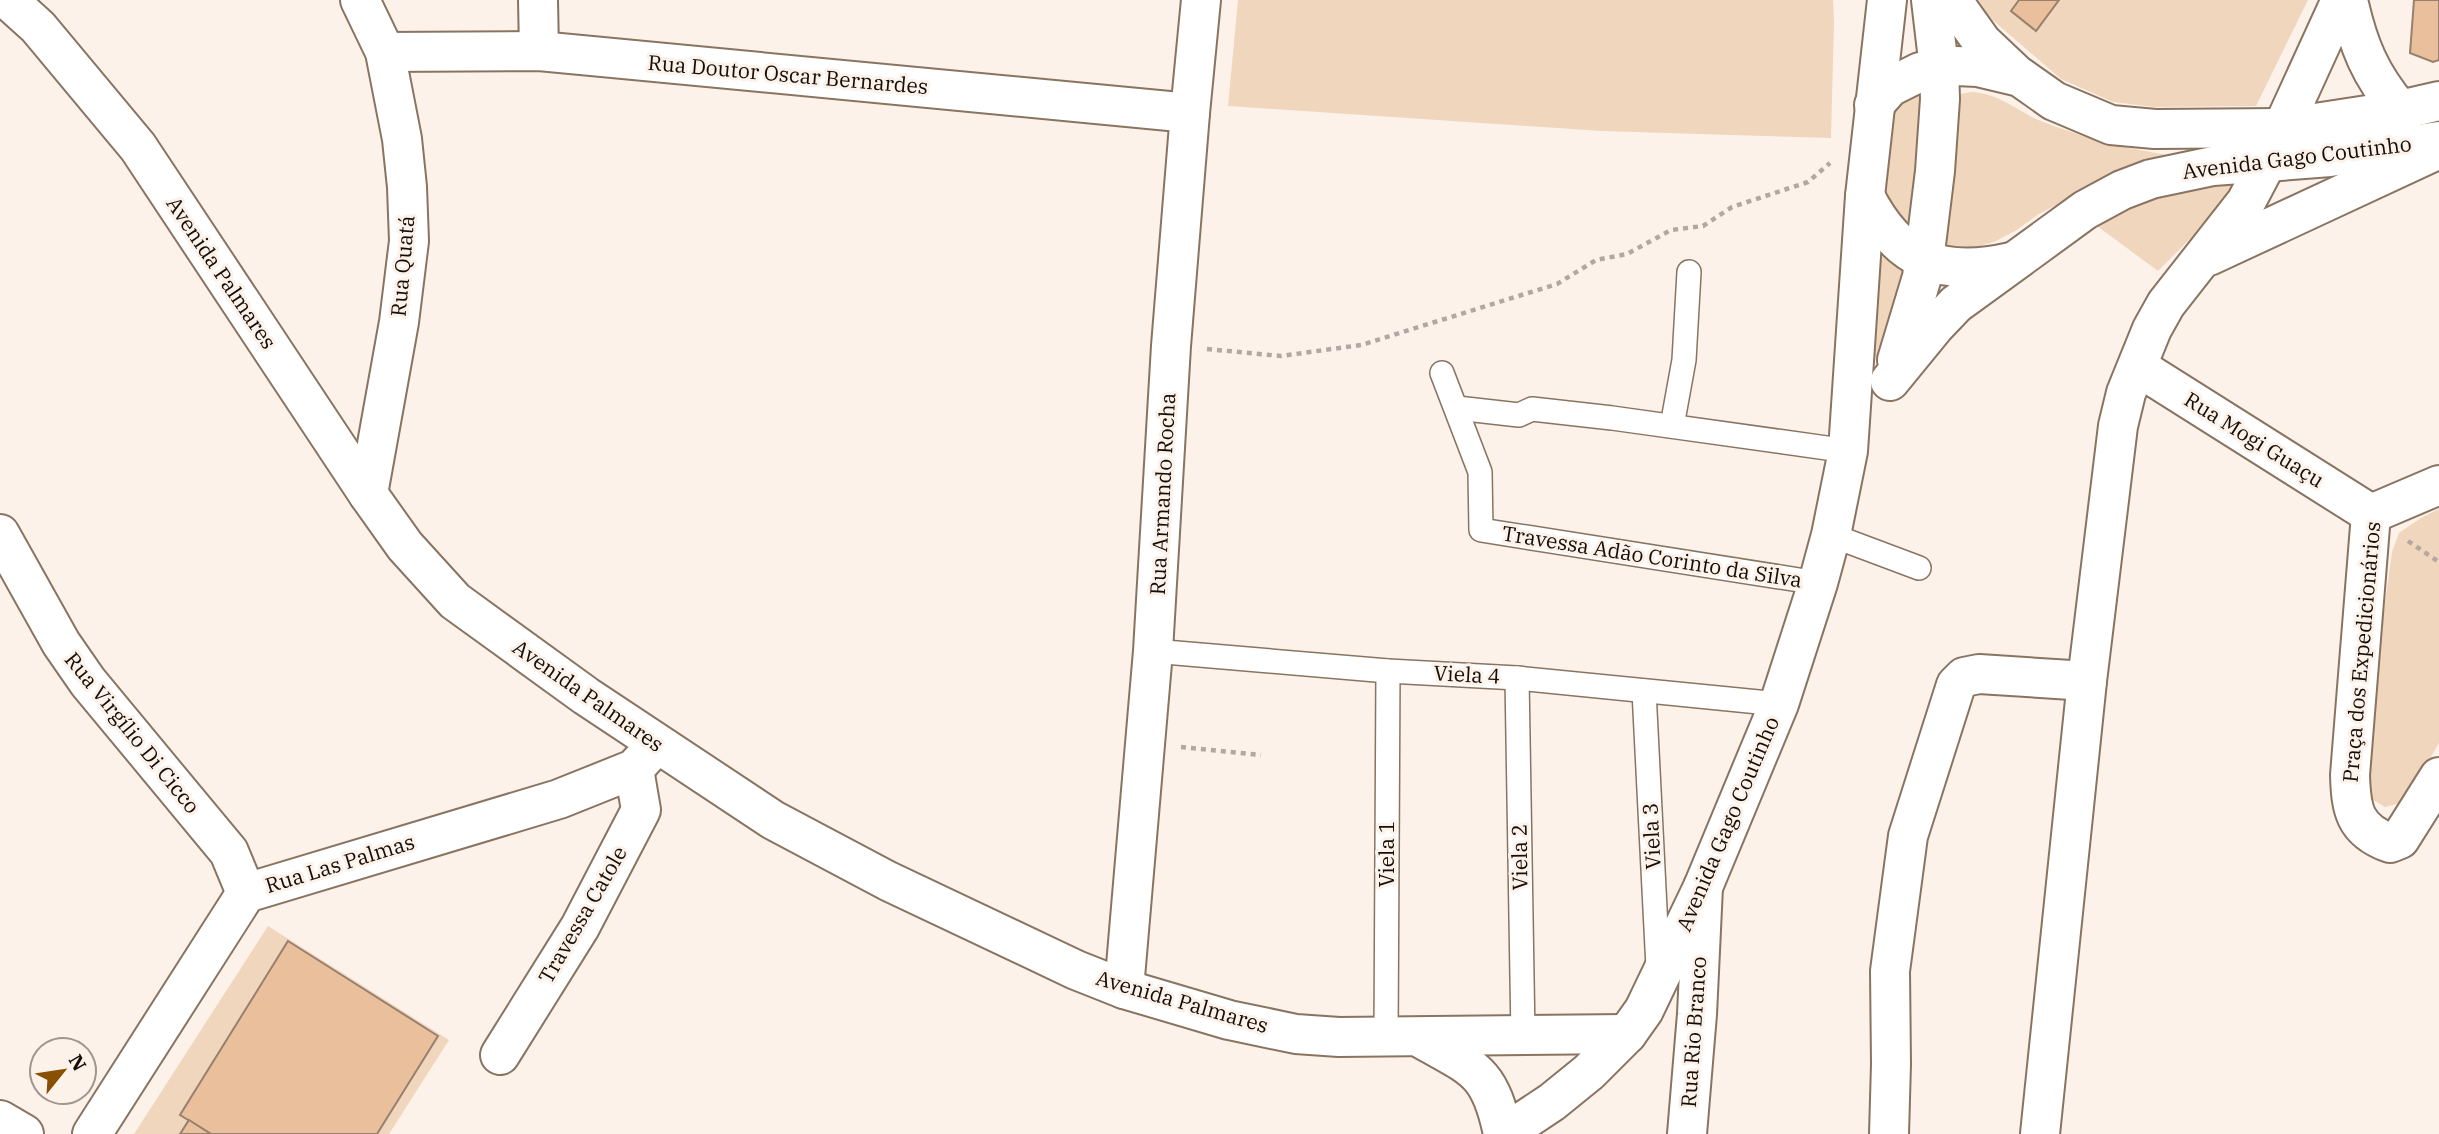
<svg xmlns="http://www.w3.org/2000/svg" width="2439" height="1134" font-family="'IBM Plex Serif',serif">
<rect width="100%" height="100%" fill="#fcf2ea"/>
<g fill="#f1d6be">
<path d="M 1238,0 L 1833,0 L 1834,22 L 1831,138 L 1602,131 L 1228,106 Z"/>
<path d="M 1977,0 L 2308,0 L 2256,106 L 2154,107 L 2113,102 L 2061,79 L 1989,17 Z"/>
<path d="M 1924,89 L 1913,234 L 1891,205 L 1885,186 L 1894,107 Z"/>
<path d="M 1971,92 C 1997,93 2014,108 2036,119 C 2047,124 2060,128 2072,132 C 2102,144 2135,149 2167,155 L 2165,160 L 2108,178 L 2039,214 L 2015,231 L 1994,242 L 1968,249 L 1946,245 L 1961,94 Z"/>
<path d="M 2210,181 L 2235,184 L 2216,213 L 2158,271 L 2097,226 L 2144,200 Z"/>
<path d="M 1873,247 L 1909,267 C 1896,312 1882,353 1856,393 Z"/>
<path d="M 2439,509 L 2439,743 L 2410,793 L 2397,804 L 2385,807 L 2370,798 L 2367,780 L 2382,625 L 2392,552 L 2399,533 L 2421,518 Z"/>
<path d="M 268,926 L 449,1040 L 389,1134 L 134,1134 Z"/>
</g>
<g fill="#e9c09b" stroke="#97816e" stroke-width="2">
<path d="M 2019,0 L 2059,0 L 2036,31 L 2011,11 Z"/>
<path d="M 2414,0 L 2439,0 L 2439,60 L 2433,62 L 2410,53 Z"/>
<path d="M 288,941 L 438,1036 L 377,1134 L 211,1134 L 180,1115 Z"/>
<path d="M 189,1120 L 211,1134 L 180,1134 Z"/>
</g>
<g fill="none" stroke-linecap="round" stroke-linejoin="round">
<g stroke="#897461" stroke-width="26">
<g id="lane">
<path d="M 1442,373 L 1480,472 L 1481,530 L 1818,583"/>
<path d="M 1457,408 L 1519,415 L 1532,409 L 1612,418 L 1848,451"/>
<path d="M 1672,426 L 1684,360 L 1689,272"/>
<path d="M 1831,535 L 1919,568"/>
<path d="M 1153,651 L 1388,671 L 1517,678 L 1779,704"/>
<path d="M 1517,678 L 1523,1037"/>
<path d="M 1644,691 L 1658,968"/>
<path d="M 1386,1038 L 1388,671"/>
</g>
</g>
<g stroke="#897461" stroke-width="42">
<g id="street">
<path d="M 360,0 L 385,52 L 402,139 L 407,187 L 409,241 L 399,322 L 368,494"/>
<path d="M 538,0 L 539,51"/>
<path d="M 385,52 L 539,51 L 1190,113"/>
<path d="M 2209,256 L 2439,149"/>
<path d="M 2138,367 L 2371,514"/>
<path d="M 2371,514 L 2350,775 C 2351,809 2354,830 2390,843 L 2400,839 L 2439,777"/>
<path d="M 2371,514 L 2439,485"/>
<path d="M 0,534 L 61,643 L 88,682 L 229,852 L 246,893"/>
<path d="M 1124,989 L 1153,651 L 1171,346 L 1190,113 L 1201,0"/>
<path d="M 500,1055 L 580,927 L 641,810 L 634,769"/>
<path d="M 0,1120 L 24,1134"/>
<path d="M 92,1134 L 246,893 L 559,799 L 634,769 L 657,744"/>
<path d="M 1687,1134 L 1697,1014 L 1703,887"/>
<path d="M 1889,1134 L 1891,1064 L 1890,971 L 1908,836 L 1956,685 L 1964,677 L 1979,674 L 2087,681"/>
<path d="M 2040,1134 L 2087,681 L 2118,426 L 2126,393 L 2152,329 L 2166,304 L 2246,202 L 2267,162"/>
</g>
</g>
<g stroke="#897461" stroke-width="42">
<g id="secondary">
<path d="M 8,0 L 38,27 L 138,147 L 368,494 L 405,546 L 455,601 L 586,696 L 773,820 L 888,881 L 1076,970 L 1124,989 L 1229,1020 L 1296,1034 L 1339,1037 L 1627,1034"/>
<path d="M 2348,0 C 2358,45 2370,75 2400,110"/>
<path d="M 2282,128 L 2400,110 L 2439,101"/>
<path d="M 2267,162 L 2330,157 L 2439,141"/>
<path d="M 1422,1039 C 1475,1069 1490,1071 1503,1134"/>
</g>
</g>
<g stroke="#897461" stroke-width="42">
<g id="primary">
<path d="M 1952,0 L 1982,42 L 2018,76"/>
<path d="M 1874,105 L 1890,87 L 1920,72 L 1956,66 L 1978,67 L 2020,77 L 2054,101 L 2111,125 L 2155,129 L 2282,128"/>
<path d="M 1865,196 C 1898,261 1941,278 2011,262"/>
<path d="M 1897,360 L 1922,277 L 1935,171 L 1940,99 L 1939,68 L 1931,0"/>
<path d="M 1890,381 L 1935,326 L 1956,304 L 2085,210 L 2122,190 L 2151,179 L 2213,166 L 2267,162 L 2341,0"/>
<path d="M 1504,1134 L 1552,1102 L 1589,1072 L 1627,1034 L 1644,1010 L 1703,887 L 1779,704 L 1818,583 L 1831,535 L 1848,451 L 1865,196 L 1887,0"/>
</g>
</g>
<g stroke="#b2a8a1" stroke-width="4.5" stroke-dasharray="5 5" stroke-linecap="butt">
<path d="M 1207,349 L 1281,356 L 1361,345 L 1557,284 L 1596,260 L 1627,254 L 1671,230 L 1703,226 L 1732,207 L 1808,182 L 1830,163"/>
<path d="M 2408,541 L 2439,562"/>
<path d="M 1181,747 L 1261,755"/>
</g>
<use href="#lane" stroke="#fff" stroke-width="23"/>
<use href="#street" stroke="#fff" stroke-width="38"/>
<use href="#secondary" stroke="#fff" stroke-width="38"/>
<use href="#primary" stroke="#fff" stroke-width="38"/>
</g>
<g text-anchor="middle" stroke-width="6" stroke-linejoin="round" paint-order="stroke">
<g font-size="21" fill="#140c06" stroke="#fcf2ea">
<text transform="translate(788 75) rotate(5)" y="7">Rua Doutor Oscar Bernardes</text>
<text transform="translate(2297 158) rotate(-7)" y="7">Avenida Gago Coutinho</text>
<text transform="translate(403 266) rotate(-85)" y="7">Rua Quatá</text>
<text transform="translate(221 273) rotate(56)" y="7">Avenida Palmares</text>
<text transform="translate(2254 440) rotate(32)" y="7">Rua Mogi Guaçu</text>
<text transform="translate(1163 494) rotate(-87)" y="7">Rua Armando Rocha</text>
<text transform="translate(1652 557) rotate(9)" y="7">Travessa Adão Corinto da Silva</text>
<text transform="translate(2362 652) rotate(-85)" y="7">Praça dos Expedicionários</text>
<text transform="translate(1467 675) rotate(3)" y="7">Viela 4</text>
<text transform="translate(588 696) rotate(35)" y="7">Avenida Palmares</text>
<text transform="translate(132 733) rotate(51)" y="7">Rua Virgílio Di Cicco</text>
<text transform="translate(1728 824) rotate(-67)" y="7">Avenida Gago Coutinho</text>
<text transform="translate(1652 836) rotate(-93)" y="7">Viela 3</text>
<text transform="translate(1387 854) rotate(-90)" y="7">Viela 1</text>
<text transform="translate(1520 857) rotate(-91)" y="7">Viela 2</text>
<text transform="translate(340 864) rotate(-17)" y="7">Rua Las Palmas</text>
<text transform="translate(583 915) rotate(-60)" y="7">Travessa Catole</text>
<text transform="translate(1182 1002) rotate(16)" y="7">Avenida Palmares</text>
<text transform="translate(1694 1032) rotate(-86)" y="7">Rua Rio Branco</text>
</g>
</g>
<g transform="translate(63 1071) rotate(60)"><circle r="33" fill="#fcf2ea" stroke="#9f968f" stroke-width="2"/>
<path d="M0-5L12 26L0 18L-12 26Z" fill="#884f05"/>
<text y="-10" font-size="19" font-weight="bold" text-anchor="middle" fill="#140c06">N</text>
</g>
</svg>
